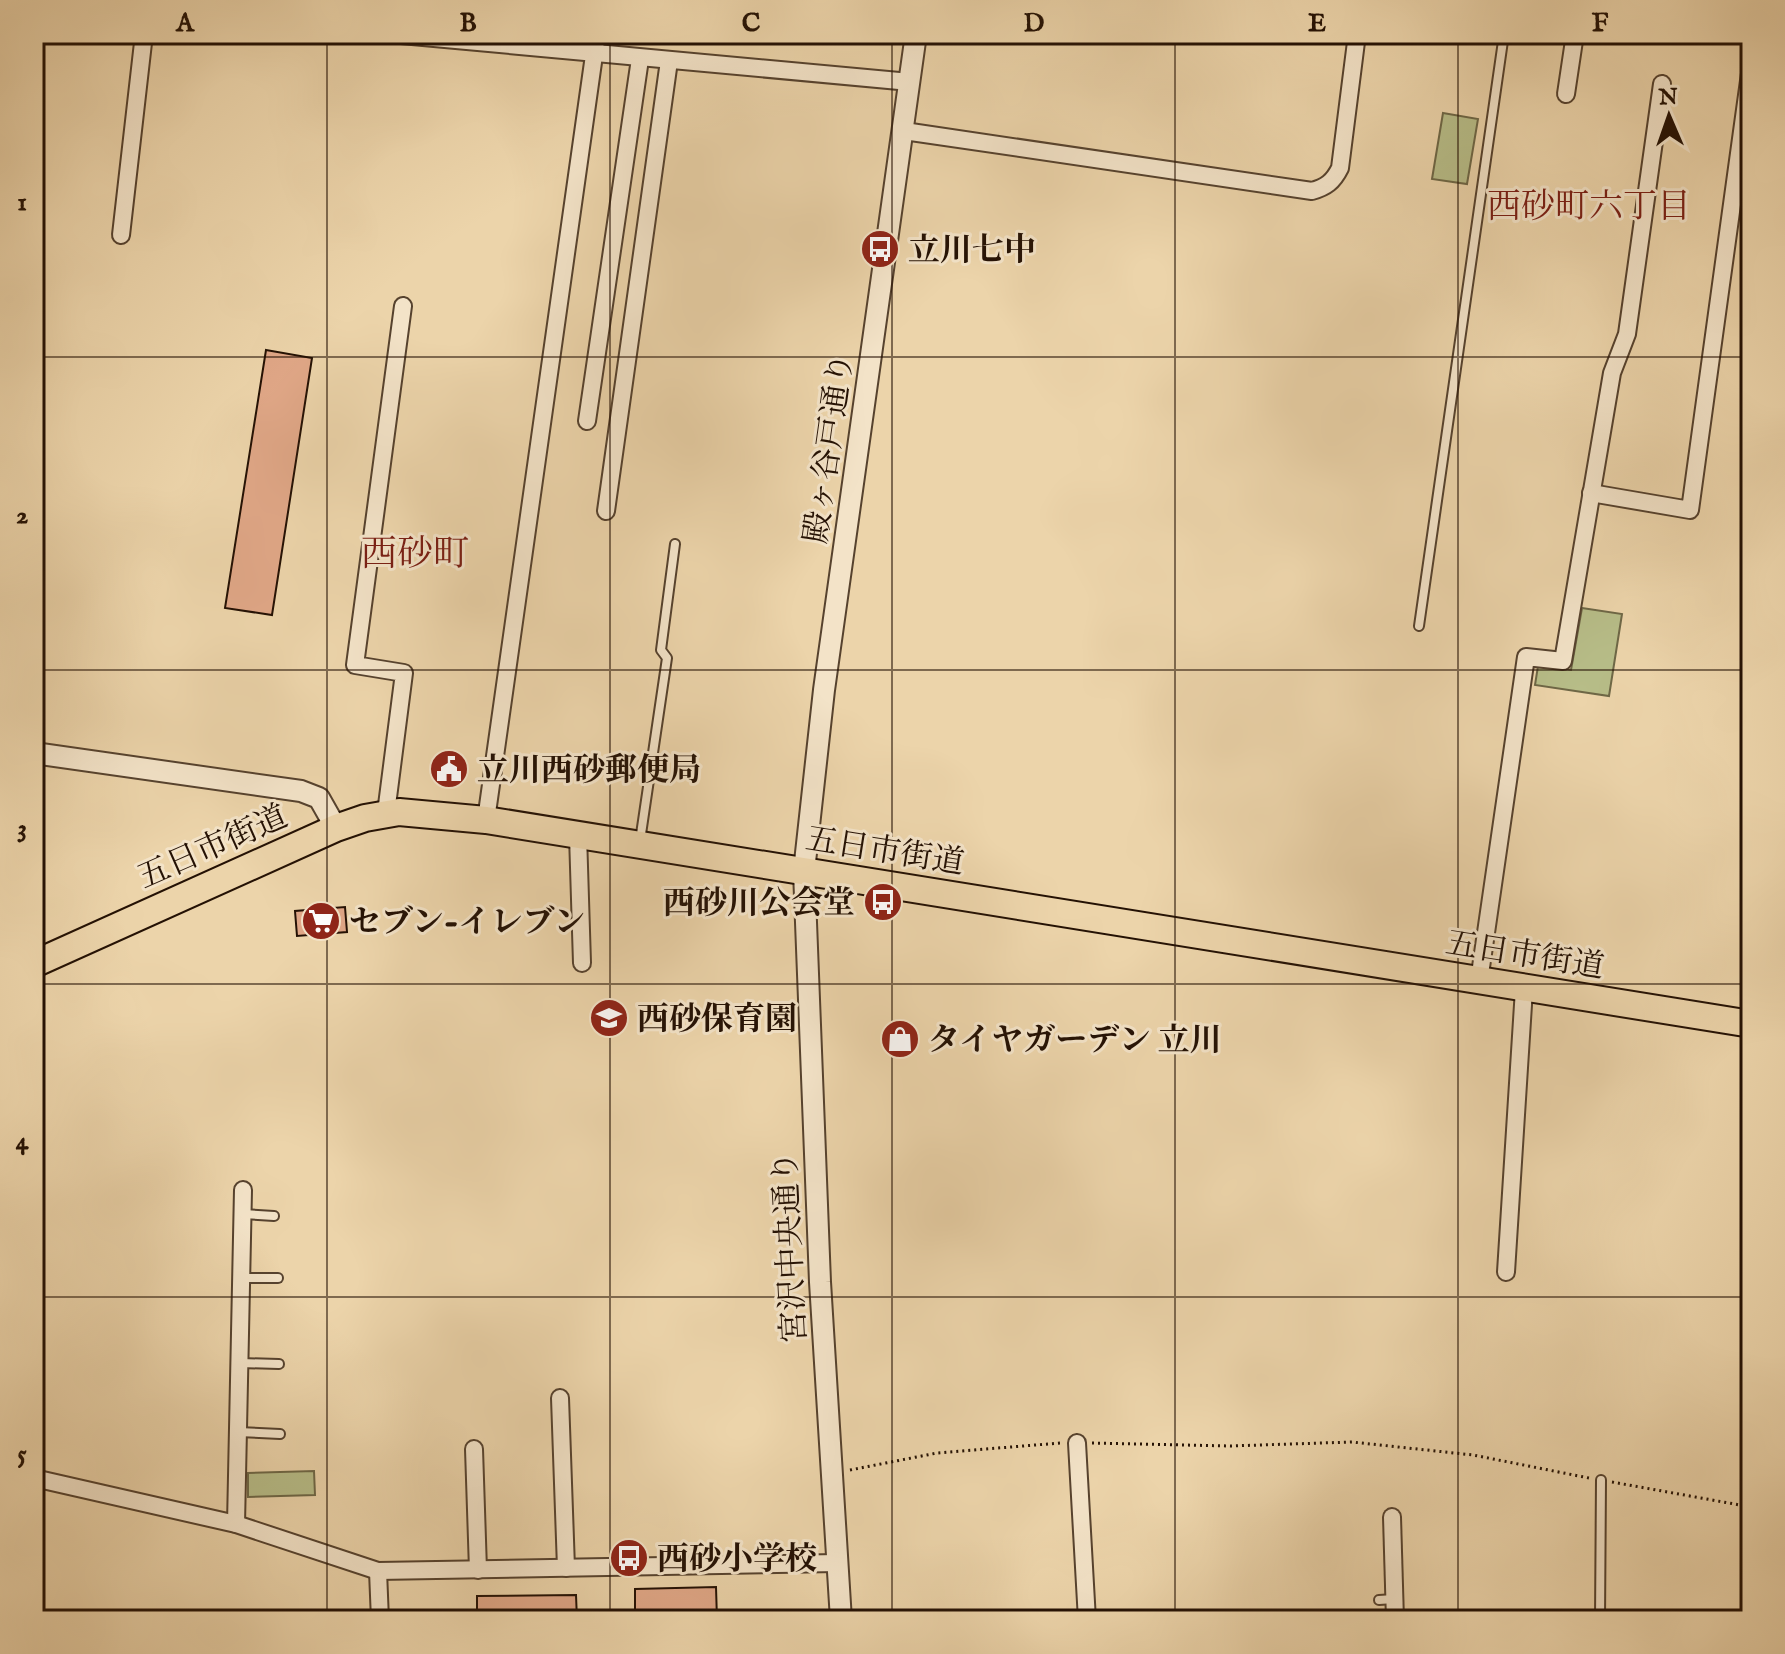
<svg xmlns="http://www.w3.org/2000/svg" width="1785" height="1654" font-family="'IM FELL English','Noto Serif JP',serif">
<rect width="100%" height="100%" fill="#ecd4aa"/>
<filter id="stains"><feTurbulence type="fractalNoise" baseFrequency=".0025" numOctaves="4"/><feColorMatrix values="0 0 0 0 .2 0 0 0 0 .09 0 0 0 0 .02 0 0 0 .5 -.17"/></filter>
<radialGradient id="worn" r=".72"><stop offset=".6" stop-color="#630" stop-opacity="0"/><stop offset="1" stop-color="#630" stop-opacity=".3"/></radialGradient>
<g fill="#b7bd88" stroke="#6e6746" stroke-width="2">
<path d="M 1443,113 L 1478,119 L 1467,184 L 1432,179 Z"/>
<path d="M 1582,608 L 1622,614 L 1609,696 L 1535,685 L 1538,666 L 1571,670 Z"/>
<path d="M 314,1471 L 315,1495 L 248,1497 L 248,1473 Z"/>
</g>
<g fill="#e0a787" stroke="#241104" stroke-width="2">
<path d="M 266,350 L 312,358 L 272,615 L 225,608 Z"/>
<path d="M 345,907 L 347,932 L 297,936 L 295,911 Z"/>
<path d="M 716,1587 L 717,1620 L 635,1620 L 635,1589 Z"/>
<path d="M 576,1595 L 577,1620 L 477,1620 L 477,1596 Z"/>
</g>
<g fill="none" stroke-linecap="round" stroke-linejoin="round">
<g stroke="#56422e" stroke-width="12">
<g id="service">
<path d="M 1419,626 L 1504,34"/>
<path d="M 640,841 L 667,658 L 661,650 L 675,544"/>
<path d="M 243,1214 L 274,1216"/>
<path d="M 242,1278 L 278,1278"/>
<path d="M 240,1363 L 279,1364"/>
<path d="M 238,1432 L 280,1434"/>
<path d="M 1379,1600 L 1394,1599"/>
<path d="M 1600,1620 L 1601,1480"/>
</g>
</g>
<g stroke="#56422e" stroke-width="20">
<g id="minor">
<path d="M 390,34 L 910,82"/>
<path d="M 1566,94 L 1575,34"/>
<path d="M 904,131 L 1312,191 C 1326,187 1333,182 1340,168 L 1357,34"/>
<path d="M 121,235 L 144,34"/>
<path d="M 587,421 L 640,59"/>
<path d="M 1591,493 L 1690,510 L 1751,66"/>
<path d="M 606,511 L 669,61"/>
<path d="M 386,813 L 404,673 L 355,665 L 403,306"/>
<path d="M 486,820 L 597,34"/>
<path d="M 578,835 L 582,963"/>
<path d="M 1479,981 L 1526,657 L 1563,661 L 1612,373 L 1627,334 L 1662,84"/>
<path d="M 1506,1272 L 1524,989"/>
<path d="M 560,1398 L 566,1568"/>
<path d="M 1077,1443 L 1087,1620"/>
<path d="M 474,1449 L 478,1570"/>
<path d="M 34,1478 L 236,1524 L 378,1571 L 838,1563"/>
<path d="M 1392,1517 L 1395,1620"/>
<path d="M 236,1524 L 243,1190"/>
<path d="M 378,1571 L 380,1620"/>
</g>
</g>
<g stroke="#56422e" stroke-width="24">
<g id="tertiary">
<path d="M 34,753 L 301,791 L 319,798 L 336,828"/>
<path d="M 841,1620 L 820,1282 L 804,871 L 824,690 L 916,34"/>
</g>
</g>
<g stroke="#241104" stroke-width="30">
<path id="primary" d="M 34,964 L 336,828 L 365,818 L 399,812 L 486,820 L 1751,1024"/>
</g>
<g stroke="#241104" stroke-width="3" stroke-dasharray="2 4" stroke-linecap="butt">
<path d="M 1092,1443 L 1230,1446 L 1352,1442 L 1473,1455 L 1589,1478"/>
<path d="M 850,1470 L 937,1453 L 1060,1443"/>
<path d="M 1612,1482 L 1751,1507"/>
</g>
<use href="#service" stroke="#f3e3c8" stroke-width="8"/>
<use href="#minor" stroke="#f3e3c8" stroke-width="16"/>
<use href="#tertiary" stroke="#f3e3c8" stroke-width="20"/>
<use href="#primary" stroke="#ecd4aa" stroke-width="26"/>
</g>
<path fill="none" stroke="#241104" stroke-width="2" stroke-opacity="0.55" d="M 327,34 L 327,1620M 610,34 L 610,1620M 892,34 L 892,1620M 1175,34 L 1175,1620M 1458,34 L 1458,1620M 34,357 L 1751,357M 34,670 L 1751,670M 34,984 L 1751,984M 34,1297 L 1751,1297"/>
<defs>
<g id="bus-disc" transform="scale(2)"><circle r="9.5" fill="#8f2418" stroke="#f3e3c8"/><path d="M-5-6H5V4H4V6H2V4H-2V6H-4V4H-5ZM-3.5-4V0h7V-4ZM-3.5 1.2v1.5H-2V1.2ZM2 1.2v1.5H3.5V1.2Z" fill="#fff"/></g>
<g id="civic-disc" transform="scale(2)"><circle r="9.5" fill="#8f2418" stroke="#f3e3c8"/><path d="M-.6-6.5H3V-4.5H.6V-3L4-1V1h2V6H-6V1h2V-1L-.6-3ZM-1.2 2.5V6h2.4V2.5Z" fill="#fff"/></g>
<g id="supermarket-disc" transform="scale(2)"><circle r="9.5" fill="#8f2418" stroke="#f3e3c8"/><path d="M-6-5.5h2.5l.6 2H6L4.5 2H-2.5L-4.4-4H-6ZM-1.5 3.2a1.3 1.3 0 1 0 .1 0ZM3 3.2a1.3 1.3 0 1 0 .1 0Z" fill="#fff"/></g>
<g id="school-disc" transform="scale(2)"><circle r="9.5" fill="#8f2418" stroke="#f3e3c8"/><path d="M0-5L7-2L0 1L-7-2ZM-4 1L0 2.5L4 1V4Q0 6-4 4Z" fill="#fff"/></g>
<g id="shop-disc" transform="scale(2)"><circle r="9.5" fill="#8f2418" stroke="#f3e3c8"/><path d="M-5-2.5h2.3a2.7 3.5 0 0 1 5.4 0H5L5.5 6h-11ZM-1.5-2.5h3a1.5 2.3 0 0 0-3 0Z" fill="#fff"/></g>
</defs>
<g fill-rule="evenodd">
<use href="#bus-disc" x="880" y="249"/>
<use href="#civic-disc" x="449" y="769"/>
<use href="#bus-disc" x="883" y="902"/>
<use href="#supermarket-disc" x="321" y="921"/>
<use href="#school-disc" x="609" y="1018"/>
<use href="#shop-disc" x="900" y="1039"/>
<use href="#bus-disc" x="629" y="1558"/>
</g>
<g text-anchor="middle" stroke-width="6" stroke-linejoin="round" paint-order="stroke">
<g font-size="32" font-weight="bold" fill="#241104" stroke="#f3e3c8" text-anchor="start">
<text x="908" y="260">立川七中</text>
<text x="477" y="780">立川西砂郵便局</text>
<text x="855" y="913" text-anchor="end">西砂川公会堂</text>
<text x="349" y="932">セブン-イレブン</text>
<text x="637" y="1029">西砂保育園</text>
<text x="928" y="1050">タイヤガーデン 立川</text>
<text x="657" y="1569">西砂小学校</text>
</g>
<g font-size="32" fill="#241104" stroke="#f3e3c8">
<text transform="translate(828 448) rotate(-82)" y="11">殿ヶ谷戸通り</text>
<text transform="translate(212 846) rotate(-24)" y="11">五日市街道</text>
<text transform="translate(885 850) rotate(9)" y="11">五日市街道</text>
<text transform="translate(1525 954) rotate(9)" y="11">五日市街道</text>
<text transform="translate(789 1247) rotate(-93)" y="11">宮沢中央通り</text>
</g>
<g font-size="34" fill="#7a1f14" stroke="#f3e3c8">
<text x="1589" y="217">西砂町六丁目</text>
</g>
<g font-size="36" fill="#7a1f14" stroke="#f3e3c8">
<text x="415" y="565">西砂町</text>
</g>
</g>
<rect width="1785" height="1654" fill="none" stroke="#ecd4aa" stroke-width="88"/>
<g transform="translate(1669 116) rotate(358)" stroke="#f3e3c8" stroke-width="6" paint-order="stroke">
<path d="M0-6L14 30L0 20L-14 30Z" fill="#241104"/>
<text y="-12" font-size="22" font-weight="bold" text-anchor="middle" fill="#241104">N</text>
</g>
<rect x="44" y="44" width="1697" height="1566" fill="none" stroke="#241104" stroke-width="3"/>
<g font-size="26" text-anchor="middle" font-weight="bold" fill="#241104">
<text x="185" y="31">A</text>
<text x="468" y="31">B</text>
<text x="751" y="31">C</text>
<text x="1034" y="31">D</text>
<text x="1317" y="31">E</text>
<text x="1600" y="31">F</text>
<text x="22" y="210">1</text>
<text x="22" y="523">2</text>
<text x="22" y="836">3</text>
<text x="22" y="1149">4</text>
<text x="22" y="1462">5</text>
</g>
<rect width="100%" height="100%" filter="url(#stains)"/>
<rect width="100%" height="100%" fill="url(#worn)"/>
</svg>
